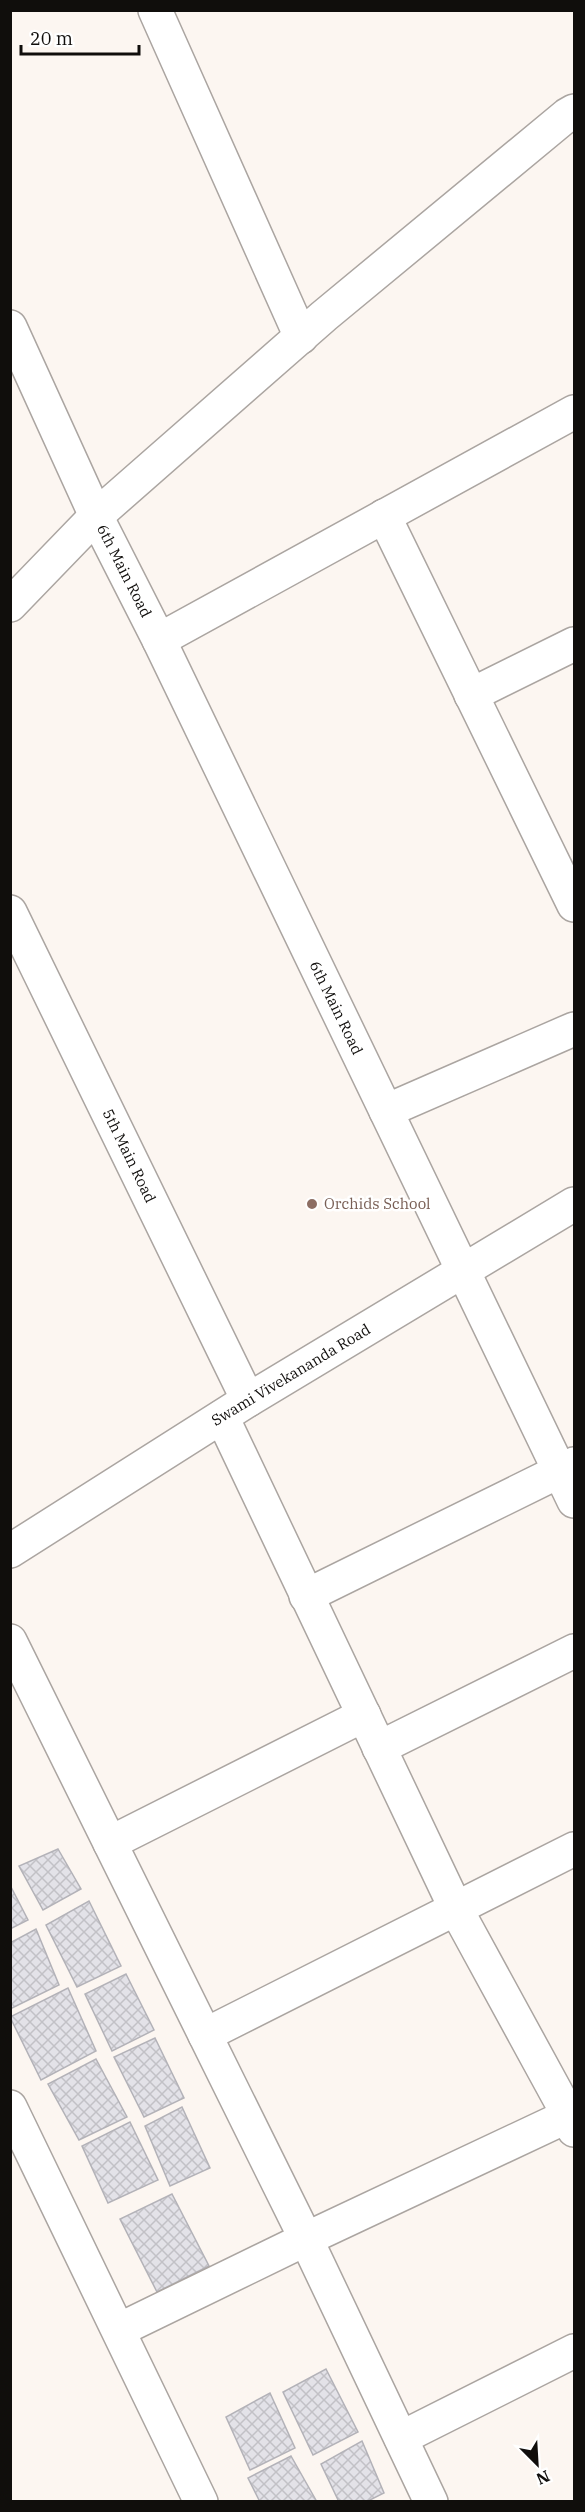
<svg xmlns="http://www.w3.org/2000/svg" width="585" height="2512" font-family="'IBM Plex Serif',serif">
<defs>
<pattern id="building-cross-hatch" width="8" height="8" patternUnits="userSpaceOnUse" patternTransform="scale(1.5)"><rect width="8" height="8" fill="#e3e2e8"/><path d="M0 0l8 8M0 8l8-8" fill="none" stroke="#c2c1c6"/></pattern>
</defs>
<rect width="100%" height="100%" fill="#fcf6f1"/>
<g fill="url(#building-cross-hatch)" stroke="#b3b2b8" stroke-width="1.5">
<path d="M 58,1849 L 81,1889 L 43,1910 L 19,1866 Z"/>
<path d="M 10,1885 L 28,1920 L 10,1929 Z"/>
<path d="M 89,1901 L 121,1966 L 77,1987 L 46,1925 Z"/>
<path d="M 36,1929 L 59,1985 L 10,2009 L 10,1943 Z"/>
<path d="M 126,1974 L 154,2030 L 112,2051 L 85,1994 Z"/>
<path d="M 68,1988 L 96,2051 L 41,2080 L 10,2017 Z"/>
<path d="M 155,2038 L 184,2098 L 144,2117 L 114,2057 Z"/>
<path d="M 96,2059 L 127,2117 L 79,2140 L 48,2084 Z"/>
<path d="M 182,2107 L 210,2168 L 170,2186 L 145,2126 Z"/>
<path d="M 130,2122 L 158,2180 L 108,2203 L 82,2146 Z"/>
<path d="M 172,2194 L 209,2266 L 157,2292 L 120,2219 Z"/>
<path d="M 326,2369 L 358,2432 L 313,2455 L 283,2392 Z"/>
<path d="M 270,2393 L 295,2448 L 250,2470 L 226,2417 Z"/>
<path d="M 362,2441 L 384,2493 L 366,2502 L 339,2502 L 321,2464 Z"/>
<path d="M 291,2456 L 317,2502 L 260,2502 L 248,2478 Z"/>
</g>
<g fill="none" stroke-linecap="round" stroke-linejoin="round">
<g stroke="#aba5a1" stroke-width="36">
<g id="street">
<path d="M 155,10 L 301,337"/>
<path d="M 10,327 L 96,516 L 159,640 L 574,1501"/>
<path d="M 384,516 L 574,905"/>
<path d="M 10,605 L 96,516 L 324,316 L 567,115 L 574,111"/>
<path d="M 159,640 L 574,412"/>
<path d="M 471,695 L 574,644"/>
<path d="M 10,912 L 248,1400"/>
<path d="M 386,1111 L 574,1029"/>
<path d="M 222,1417 L 456,1909 L 569,2116 L 574,2130"/>
<path d="M 10,1551 L 248,1400 L 574,1204"/>
<path d="M 306,1596 L 574,1464"/>
<path d="M 10,1641 L 306,2239 L 431,2502"/>
<path d="M 379,1748 L 574,1651"/>
<path d="M 110,1843 L 364,1715"/>
<path d="M 205,2035 L 574,1849"/>
<path d="M 10,2107 L 201,2502"/>
<path d="M 119,2330 L 306,2239 L 574,2113"/>
<path d="M 401,2438 L 574,2351"/>
</g>
</g>
<use href="#street" stroke="#fff" stroke-width="33"/>
</g>
<circle fill="#8d6e63" stroke="#fff" stroke-width="2" cx="312" cy="1204" r="6"/>
<g text-anchor="middle" stroke-width="5" stroke-linejoin="round" paint-order="stroke">
<g font-size="15" fill="#100e0c" stroke="#fff">
<text transform="translate(124 571) rotate(63)" y="5">6th Main Road</text>
<text transform="translate(336 1008) rotate(64)" y="5">6th Main Road</text>
<text transform="translate(129 1156) rotate(64)" y="5">5th Main Road</text>
<text transform="translate(291 1375) rotate(-31)" y="5">Swami Vivekananda Road</text>
</g>
<g font-size="15" fill="#785e54" stroke="#fff" text-anchor="start">
<text x="324" y="1209">Orchids School</text>
</g>
</g>
<rect width="585" height="2512" fill="none" stroke="#100e0c" stroke-width="24"/>
<g transform="translate(537 2464) rotate(156)" stroke="#ffffff" stroke-width="4.5" paint-order="stroke">
<path d="M0-4.5L10 22L0 15L-10 22Z" fill="#100e0c"/>
<text y="-9" font-size="16" font-weight="bold" text-anchor="middle" fill="#100e0c">N</text>
</g>
<path d="M21 45v9h118v-9" fill="none" stroke="#100e0c" stroke-width="3"/>
<text x="30" y="45" font-size="18" fill="#100e0c" stroke="#ffffff" stroke-width="4.5" paint-order="stroke">20 m</text>
</svg>
